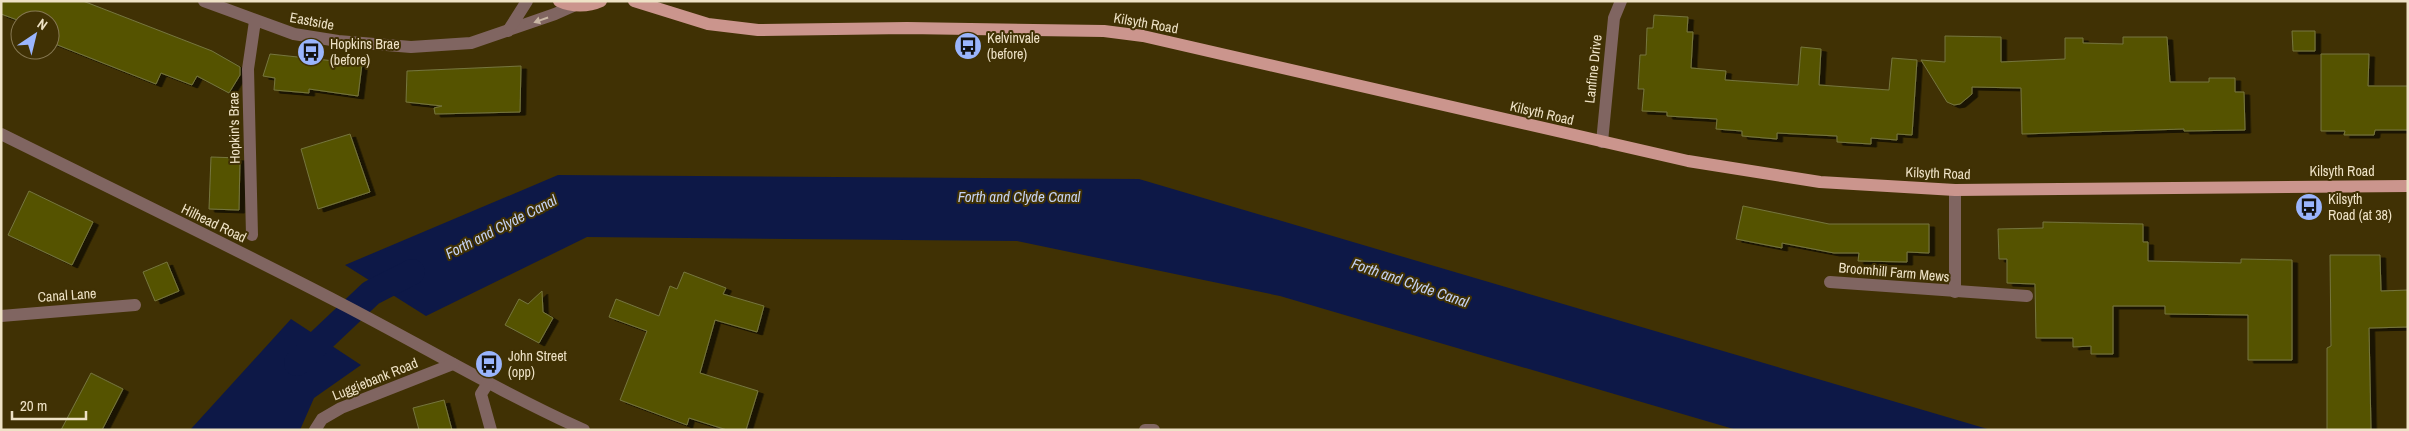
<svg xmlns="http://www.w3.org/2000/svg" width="2409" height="431" font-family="'Archivo Narrow',sans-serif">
<defs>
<filter id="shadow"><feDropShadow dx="5.5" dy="3" stdDeviation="0" flood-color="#0009"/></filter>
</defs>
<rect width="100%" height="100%" fill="#403104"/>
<g fill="#0d1847">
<path d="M 558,175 L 1139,179 L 1991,430 L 1737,430 L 1280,296 L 1017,241 L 587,237 L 426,316 L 345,265 Z"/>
<path d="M 291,319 L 361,365 L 314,398 L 300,430 L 190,430 Z"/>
</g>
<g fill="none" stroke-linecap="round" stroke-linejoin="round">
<path stroke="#0d1847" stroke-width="26" d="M 297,363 L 371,293 L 412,272"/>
</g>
<g fill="#545206" stroke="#76763d" filter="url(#shadow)">
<path d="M 1,1 L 83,1 L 212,51 L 240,67 L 240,75 L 229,93 L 197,76 L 192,85 L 161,73 L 156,84 L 50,42 L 50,20 L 20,21 L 1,14 Z"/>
<path d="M 1654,15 L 1688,17 L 1687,32 L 1693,32 L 1691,68 L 1726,71 L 1725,80 L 1798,85 L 1801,47 L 1821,49 L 1819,85 L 1889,90 L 1892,58 L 1917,60 L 1912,135 L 1897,134 L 1897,140 L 1871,138 L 1871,144 L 1837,142 L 1837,136 L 1777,133 L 1777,139 L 1742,136 L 1742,131 L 1716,129 L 1717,119 L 1667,116 L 1667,112 L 1642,111 L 1644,89 L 1638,89 L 1640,55 L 1646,55 L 1647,28 L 1653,28 Z"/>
<path d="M 2292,31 L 2315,31 L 2315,51 L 2293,51 Z"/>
<path d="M 1945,36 L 2001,37 L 2001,62 L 2065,59 L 2065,38 L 2083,38 L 2083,43 L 2123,44 L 2123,37 L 2167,37 L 2170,82 L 2209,82 L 2209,78 L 2235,78 L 2235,92 L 2244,92 L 2245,130 L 2184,131 L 2184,129 L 2022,134 L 2021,88 L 1972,87 L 1972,94 L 1960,104 L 1954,105 L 1947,102 L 1921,60 L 1945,62 Z"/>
<path d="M 270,54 L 362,64 L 358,96 L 309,89 L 309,93 L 274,90 L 275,78 L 263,76 Z"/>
<path d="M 2321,54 L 2369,54 L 2368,86 L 2408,86 L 2408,130 L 2375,130 L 2374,135 L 2344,135 L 2345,131 L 2321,131 Z"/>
<path d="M 521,66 L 520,112 L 435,114 L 434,108 L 442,106 L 406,102 L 407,71 Z"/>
<path d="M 350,134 L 370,192 L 318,209 L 301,149 Z"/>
<path d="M 211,157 L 240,158 L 239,210 L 209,209 Z"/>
<path d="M 29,191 L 93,222 L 72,265 L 8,235 Z"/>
<path d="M 1743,206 L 1829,224 L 1929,224 L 1929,253 L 1907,252 L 1907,262 L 1858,261 L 1859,253 L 1834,253 L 1782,243 L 1782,248 L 1736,239 Z"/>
<path d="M 2043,222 L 2143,224 L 2143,242 L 2148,242 L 2148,261 L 2241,263 L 2241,259 L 2292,260 L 2292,360 L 2248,360 L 2248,315 L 2165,314 L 2165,306 L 2113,306 L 2113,354 L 2091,354 L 2091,346 L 2073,347 L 2073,338 L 2036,338 L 2035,284 L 2007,283 L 2007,259 L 1999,259 L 1998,229 L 2043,228 Z"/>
<path d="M 2330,255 L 2380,255 L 2381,291 L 2408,290 L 2408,327 L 2369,328 L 2371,430 L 2327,430 L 2327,348 L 2331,346 Z"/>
<path d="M 167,262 L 179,291 L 155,301 L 143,272 Z"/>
<path d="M 684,272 L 726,288 L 723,294 L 764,306 L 757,332 L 715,320 L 700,373 L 758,391 L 746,430 L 727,430 L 689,418 L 687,425 L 620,400 L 647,331 L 609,317 L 616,299 L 659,316 L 670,286 L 677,289 Z"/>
<path d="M 542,291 L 543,312 L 553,318 L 539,343 L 505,325 L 519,299 L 528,304 Z"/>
<path d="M 91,373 L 123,389 L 102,430 L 61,430 Z"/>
<path d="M 444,400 L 452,430 L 419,430 L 413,408 Z"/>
</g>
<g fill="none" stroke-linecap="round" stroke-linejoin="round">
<g stroke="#806561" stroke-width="12">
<path d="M 204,1 L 294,34 L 338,41 L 411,47 L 471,43 L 555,14 L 573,6"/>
<path d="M 508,31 L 527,1"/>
<path d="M 1,134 C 114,190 228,245 340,303 C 421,345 500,392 584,430"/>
<path d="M 1602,142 L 1614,18 L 1621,1"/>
<path d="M 252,235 L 248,69 L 255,21"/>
<path d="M 1830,282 L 2027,296"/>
<path d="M 1955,292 L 1955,190"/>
<path d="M 1,316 L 135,305"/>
<path d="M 488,383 L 481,394 L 491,430"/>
<path d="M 315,430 L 322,419 L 341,408 L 453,364"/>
<path d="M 1145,430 L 1154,430"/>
</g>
<g stroke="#cb958d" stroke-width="12">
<path d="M 559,1 C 572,7 588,7 601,1"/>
<path d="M 634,1 L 708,24 L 758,30 L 907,28 L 1104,31 L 1143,36 L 1688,161 L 1820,182 L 1955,190 L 2408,186"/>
</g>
</g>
<defs><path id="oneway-solid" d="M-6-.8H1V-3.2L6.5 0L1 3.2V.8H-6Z" transform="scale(1.25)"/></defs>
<use fill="#c8b6a3" href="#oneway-solid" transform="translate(541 20) rotate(161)"/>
<defs>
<g id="bus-disc" transform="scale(1.4375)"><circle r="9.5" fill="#9ab5fd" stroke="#403104"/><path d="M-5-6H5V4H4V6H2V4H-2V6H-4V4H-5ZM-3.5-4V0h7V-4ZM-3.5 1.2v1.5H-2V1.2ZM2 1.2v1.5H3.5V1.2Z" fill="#111"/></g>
</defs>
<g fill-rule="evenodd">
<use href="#bus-disc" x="968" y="46"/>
<use href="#bus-disc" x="311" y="52"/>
<use href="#bus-disc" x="2309" y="207"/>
<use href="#bus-disc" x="489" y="364"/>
</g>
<g text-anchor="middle" stroke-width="4" stroke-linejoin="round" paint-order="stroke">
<g font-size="14" fill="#eee2c6" stroke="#403104">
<text transform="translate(312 21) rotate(11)" y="5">Eastside</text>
<text transform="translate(1146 23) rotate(10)" y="5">Kilsyth Road</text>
<text transform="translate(1593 69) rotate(-84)" y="5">Lanfine Drive</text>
<text transform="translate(1542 113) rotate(13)" y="5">Kilsyth Road</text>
<text transform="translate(234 128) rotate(-91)" y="5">Hopkin's Brae</text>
<text x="2342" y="176">Kilsyth Road</text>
<text transform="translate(1938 173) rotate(2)" y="5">Kilsyth Road</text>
<text transform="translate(214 223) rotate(26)" y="5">Hilhead Road</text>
<text transform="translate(1894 272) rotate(5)" y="5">Broomhill Farm Mews</text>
<text transform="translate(67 295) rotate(-4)" y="5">Canal Lane</text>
<text transform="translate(375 379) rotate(-22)" y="5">Luggiebank Road</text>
</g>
<g font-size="14" fill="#eee2c6" stroke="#403104" text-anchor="start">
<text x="987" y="43">Kelvinvale<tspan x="987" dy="16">(before)</tspan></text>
<text x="330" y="49">Hopkins Brae<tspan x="330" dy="16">(before)</tspan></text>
<text x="2328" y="204">Kilsyth<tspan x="2328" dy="16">Road (at 38)</tspan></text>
<text x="508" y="361">John Street<tspan x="508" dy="16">(opp)</tspan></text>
</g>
<g font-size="15" font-style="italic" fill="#c5d2f3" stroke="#403104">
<text x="1019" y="202">Forth and Clyde Canal</text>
<text transform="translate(501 227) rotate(-27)" y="5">Forth and Clyde Canal</text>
<text transform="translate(1410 283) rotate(19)" y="5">Forth and Clyde Canal</text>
</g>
</g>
<rect width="2409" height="431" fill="none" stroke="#eee2c6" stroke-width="5"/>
<g transform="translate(35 35) rotate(35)"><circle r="24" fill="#403104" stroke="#867852"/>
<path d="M0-4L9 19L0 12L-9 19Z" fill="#9ab5fd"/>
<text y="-8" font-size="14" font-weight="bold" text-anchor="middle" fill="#eee2c6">N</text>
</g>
<path d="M12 411v8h74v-8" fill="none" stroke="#eee2c6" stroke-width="2.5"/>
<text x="20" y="411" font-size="15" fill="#eee2c6" stroke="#403104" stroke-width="4" paint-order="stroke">20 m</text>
</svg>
